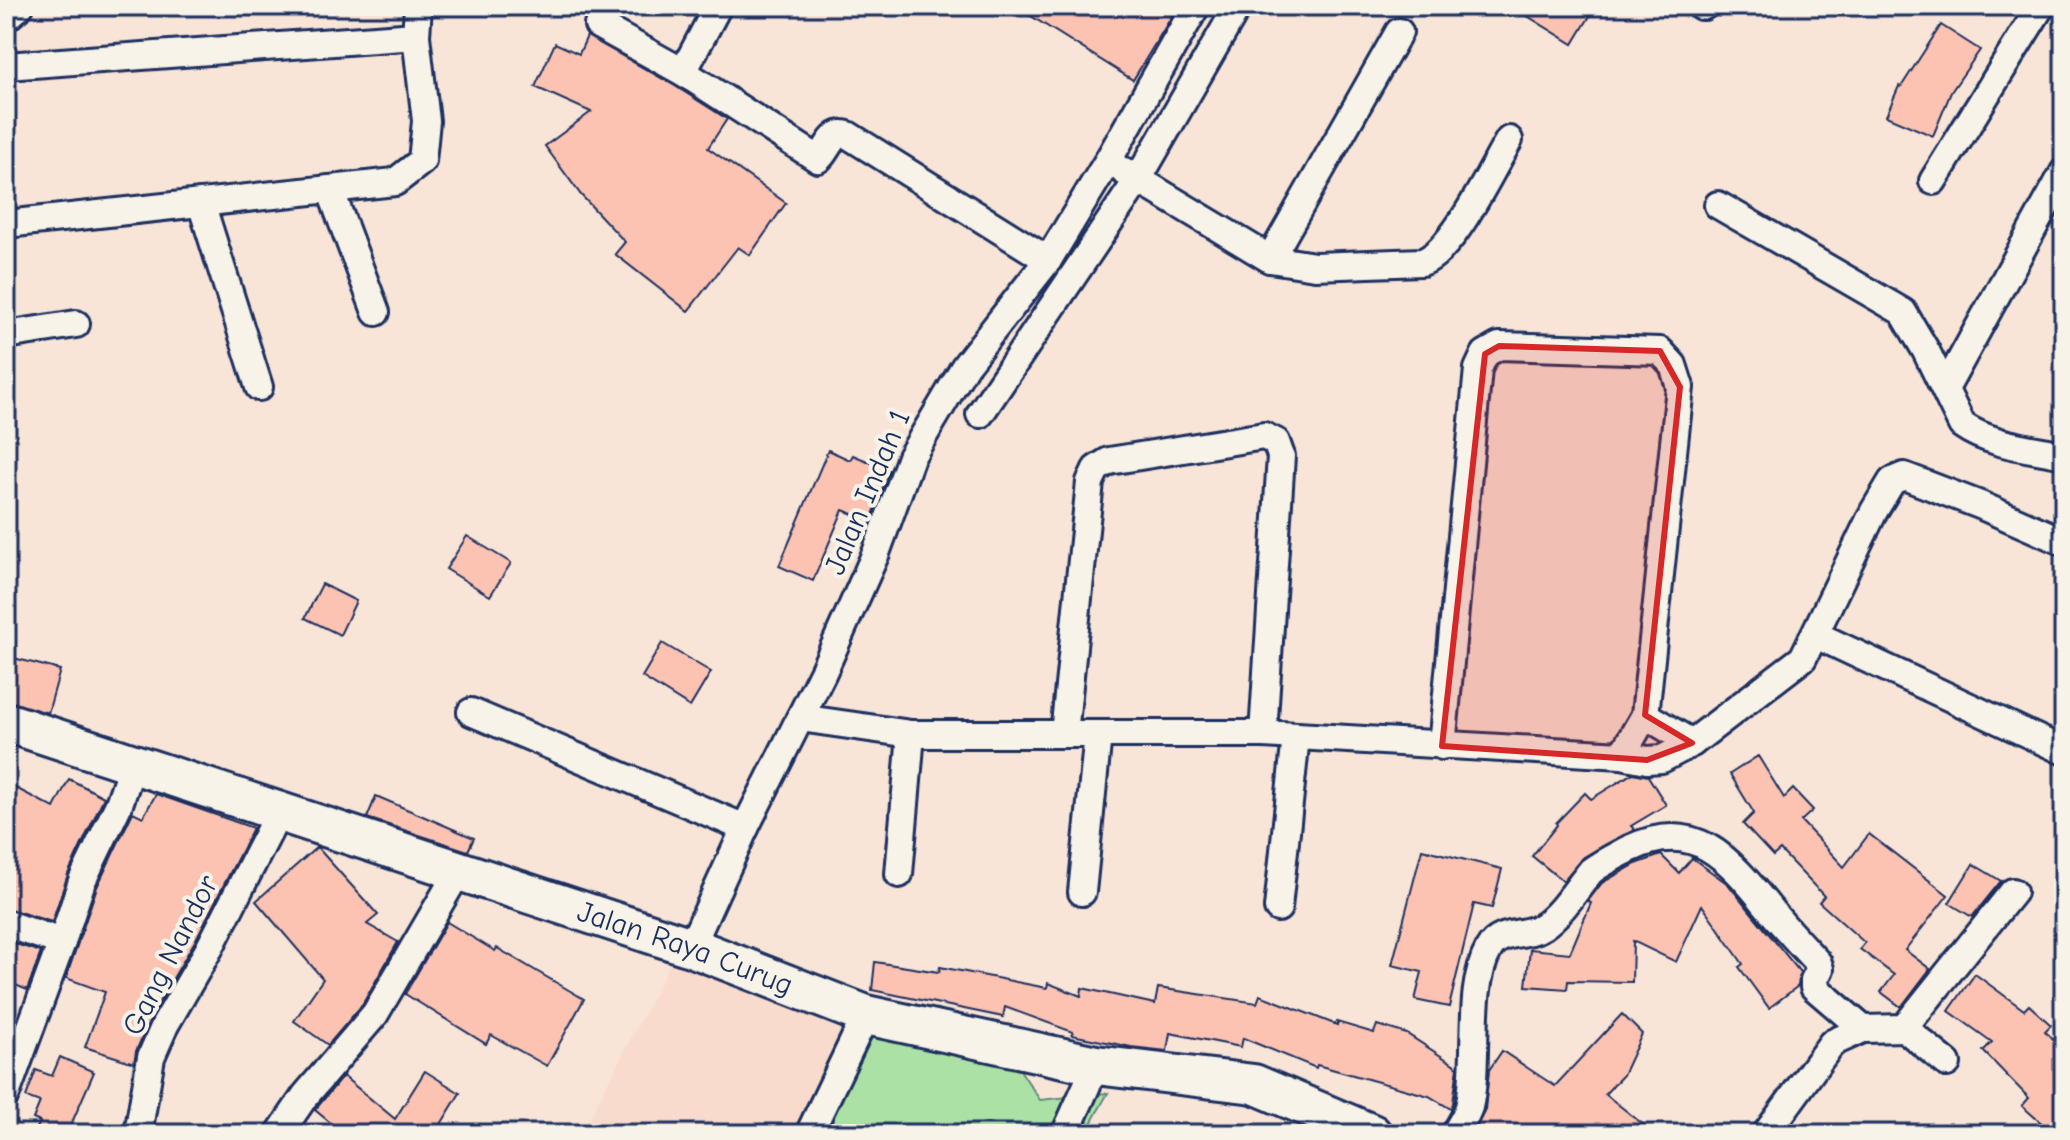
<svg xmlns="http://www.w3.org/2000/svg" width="2070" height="1140" font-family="'Comic Neue',sans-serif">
<rect width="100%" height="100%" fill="#f8e5d8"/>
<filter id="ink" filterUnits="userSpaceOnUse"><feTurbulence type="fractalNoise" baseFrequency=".0125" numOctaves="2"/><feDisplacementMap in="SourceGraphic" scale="16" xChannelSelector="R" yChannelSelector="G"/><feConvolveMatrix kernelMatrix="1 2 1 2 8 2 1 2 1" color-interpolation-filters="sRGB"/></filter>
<g filter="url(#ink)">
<path fill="#f9dbcd" d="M 679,946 L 877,1002 L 812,1134 L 581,1134 Z"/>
<path fill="#abe1a4" stroke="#638881" stroke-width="2" d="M 877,1002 L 1002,1043 L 1040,1100 L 1108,1093 L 1085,1134 L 812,1134 Z"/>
<g fill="#fcc3b3" stroke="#1b2f5e" stroke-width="2">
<path d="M 1015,6 L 1178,6 L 1133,80 Z"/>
<path d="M 1511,6 L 1596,6 L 1573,44 Z"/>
<path d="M 1941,25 L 1980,50 L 1951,92 L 1933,136 L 1886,116 L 1899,86 L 1901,87 Z"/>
<path d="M 587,36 L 675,86 L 727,119 L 708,148 L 786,203 L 750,255 L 738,247 L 688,311 L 615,254 L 625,242 L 581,195 L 545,146 L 591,112 L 535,87 L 555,43 L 579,54 Z"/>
<path d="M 828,450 L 850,460 L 853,455 L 889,470 L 871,521 L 843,510 L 813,581 L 779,566 Z"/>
<path d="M 467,536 L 511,563 L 490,596 L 446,569 Z"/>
<path d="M 322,584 L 356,601 L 340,635 L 305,618 Z"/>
<path d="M 662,643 L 711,672 L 690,707 L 642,677 Z"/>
<path d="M 6,656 L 60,670 L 48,713 L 6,701 Z"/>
<path d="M 1758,756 L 1784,798 L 1793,789 L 1813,810 L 1801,821 L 1844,867 L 1869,834 L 1948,895 L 1905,950 L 1930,969 L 1901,1007 L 1881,992 L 1894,975 L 1860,949 L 1865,943 L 1819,902 L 1824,896 L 1780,850 L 1773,856 L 1743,824 L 1754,813 L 1730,774 Z"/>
<path d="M 1633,773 L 1648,776 L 1666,805 L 1631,826 L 1635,830 L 1582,858 L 1563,881 L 1532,856 L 1557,825 L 1556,823 L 1585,793 L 1591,799 Z"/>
<path d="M 69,779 L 104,797 L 68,874 L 52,922 L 6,908 L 6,783 L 54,808 Z"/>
<path d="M 156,794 L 253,828 L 195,941 L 155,1009 L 136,1051 L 134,1063 L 85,1047 L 105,992 L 66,978 L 97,887 L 133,812 L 143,817 Z"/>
<path d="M 376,796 L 474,838 L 468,851 L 367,818 Z"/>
<path d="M 317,847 L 378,915 L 367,924 L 398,942 L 362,1005 L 328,1045 L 294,1021 L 323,979 L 256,901 Z"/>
<path d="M 1422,849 L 1502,869 L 1492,908 L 1474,904 L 1449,1007 L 1415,1000 L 1422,972 L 1392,965 Z"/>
<path d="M 1661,855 L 1679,873 L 1692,858 L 1728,884 L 1800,972 L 1798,986 L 1769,1008 L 1739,967 L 1743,964 L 1702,905 L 1676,962 L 1633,941 L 1632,982 L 1568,981 L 1567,989 L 1526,986 L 1530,949 L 1570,953 L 1591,903 L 1588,901 L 1602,883 L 1636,864 Z"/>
<path d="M 1973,864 L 2001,881 L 1972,917 L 1949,903 Z"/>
<path d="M 447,922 L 495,951 L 497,948 L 584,999 L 547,1066 L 491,1035 L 486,1044 L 405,994 Z"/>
<path d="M 6,941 L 41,952 L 27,990 L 6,981 Z"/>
<path d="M 875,962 L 939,972 L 940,967 L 1047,988 L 1048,983 L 1081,996 L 1082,988 L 1155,1004 L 1158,988 L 1257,1003 L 1260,995 L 1337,1025 L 1337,1022 L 1374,1033 L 1377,1025 L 1407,1034 L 1458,1067 L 1453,1103 L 1451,1109 L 1429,1096 L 1317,1065 L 1316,1068 L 1243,1038 L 1241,1047 L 1170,1033 L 1167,1051 L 1131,1047 L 1072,1035 L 1073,1032 L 1005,1007 L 1003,1017 L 872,990 Z"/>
<path d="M 1975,974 L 2024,1010 L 2029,1005 L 2051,1025 L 2045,1031 L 2064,1052 L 2064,1134 L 2054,1134 L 2022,1106 L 2029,1098 L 1983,1051 L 1992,1042 L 1949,1011 Z"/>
<path d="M 1622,1014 L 1642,1034 L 1623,1075 L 1605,1094 L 1655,1134 L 1473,1134 L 1485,1110 L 1489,1070 L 1502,1051 L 1555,1086 Z"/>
<path d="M 60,1057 L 94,1072 L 67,1134 L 34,1134 L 40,1122 L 33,1119 L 40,1102 L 26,1097 L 36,1070 L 52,1076 Z"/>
<path d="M 425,1071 L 460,1093 L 435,1134 L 344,1134 L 315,1110 L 343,1076 L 395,1119 Z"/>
</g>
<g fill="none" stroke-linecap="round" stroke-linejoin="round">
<g stroke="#1b2f5e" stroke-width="32">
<g id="minor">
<path d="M 1701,6 L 1704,6"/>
<path d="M 6,18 L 20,6"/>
<path d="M 598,25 L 683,72 L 818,159 C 828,152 831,129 848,135 L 1048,260"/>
<path d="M 6,66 L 416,36"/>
<path d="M 683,72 L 718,6"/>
<path d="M 1124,171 L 1270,259 L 1399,32"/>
<path d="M 1933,181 L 2041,6"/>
<path d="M 330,189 L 376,312"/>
<path d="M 201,203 L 259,387"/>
<path d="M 1718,205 L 1903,312 L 1926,351 L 1962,425 C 1990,445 2031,448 2064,455"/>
<path d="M 6,224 L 395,182 L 422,161 L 426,121 L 416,36 L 418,6"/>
<path d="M 1270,259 L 1315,266 L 1422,262 C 1453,252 1491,170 1509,140"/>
<path d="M 6,335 L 76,324"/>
<path d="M 1945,389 L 2064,172"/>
<path d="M 980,414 L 1137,181 L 1238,6"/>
<path d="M 1816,635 L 2064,751"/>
<path d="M 471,712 L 745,828"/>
<path d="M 1645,715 L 1692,743"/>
<path d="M 800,718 L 911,734 L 1263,734 L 1281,456 L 1276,442 L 1264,436 L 1109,461 L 1096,469 L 1090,482 L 1064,734"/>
<path d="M 1263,734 L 1622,755 L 1645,715 L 1680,387 L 1673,365 L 1660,351 L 1499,346 L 1485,354 L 1478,369 L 1442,746"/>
<path d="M 1622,755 L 1647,760 L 1662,759 L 1692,743 L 1803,658 L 1874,511 L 1892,481 L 1904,476 L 1980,505 L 2064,542"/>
<path d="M 899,874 L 911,734"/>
<path d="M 1082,892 L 1098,734"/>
<path d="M 1278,908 L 1296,736"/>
<path d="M 6,924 L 62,942"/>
<path d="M 691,947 L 745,828 L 823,672 L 876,553 L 911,457 L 965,366 L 1048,260 L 1109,159 L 1196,6"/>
<path d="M 1904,1028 L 1947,1063"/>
<path d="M 6,1094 L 62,942 L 82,881 L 119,804 L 133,763"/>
<path d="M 138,1134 L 151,1057 L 165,1025 L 209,949 L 279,812"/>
<path d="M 279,1134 L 305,1096 L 375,1014 L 458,872"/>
<path d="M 809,1134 L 866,1015"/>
<path d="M 1065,1134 L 1096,1065"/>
<path d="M 1455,1134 C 1460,1125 1466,1116 1469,1107 C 1480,1060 1466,990 1489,949 C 1500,929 1527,937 1543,926 C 1562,913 1577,888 1591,871 C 1603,862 1616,856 1629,849 C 1695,817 1729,859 1768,907 C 1784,927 1801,945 1818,963 L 1820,969 L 1814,980 L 1814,987 L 1863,1029"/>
<path d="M 1766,1134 L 1832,1043 L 1863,1029 L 1904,1028 L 2013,892"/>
</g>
</g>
<g stroke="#1b2f5e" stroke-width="44">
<g id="secondary">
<path id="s1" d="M 6,722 L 691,947 L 866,1015 L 1096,1065 L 1254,1084 L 1372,1134"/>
</g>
</g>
<use href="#minor" stroke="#f7f3e8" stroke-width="26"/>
<use href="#secondary" stroke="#f7f3e8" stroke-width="38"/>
</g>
</g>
<path fill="#d62828" fill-opacity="0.2" stroke="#d62828" stroke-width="6" stroke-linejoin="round" d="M 1499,346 L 1660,351 L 1680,387 L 1645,715 L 1692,743 L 1647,760 L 1442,746 L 1485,354 Z"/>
<g text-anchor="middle" stroke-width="8" stroke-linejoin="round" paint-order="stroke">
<g font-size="30" fill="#1b2f5e" stroke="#f7f3e8">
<text transform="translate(867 492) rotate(-67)" y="10">Jalan Indah 1</text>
<text dy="10" stroke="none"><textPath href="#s1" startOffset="716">Jalan Raya Curug</textPath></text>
<text transform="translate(170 955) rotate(-63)" y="10">Gang Nandor</text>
</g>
</g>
<rect width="2070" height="1140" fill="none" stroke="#f7f3e8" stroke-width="32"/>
<rect x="16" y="16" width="2038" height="1108" fill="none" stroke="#1b2f5e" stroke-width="3" filter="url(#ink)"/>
</svg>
